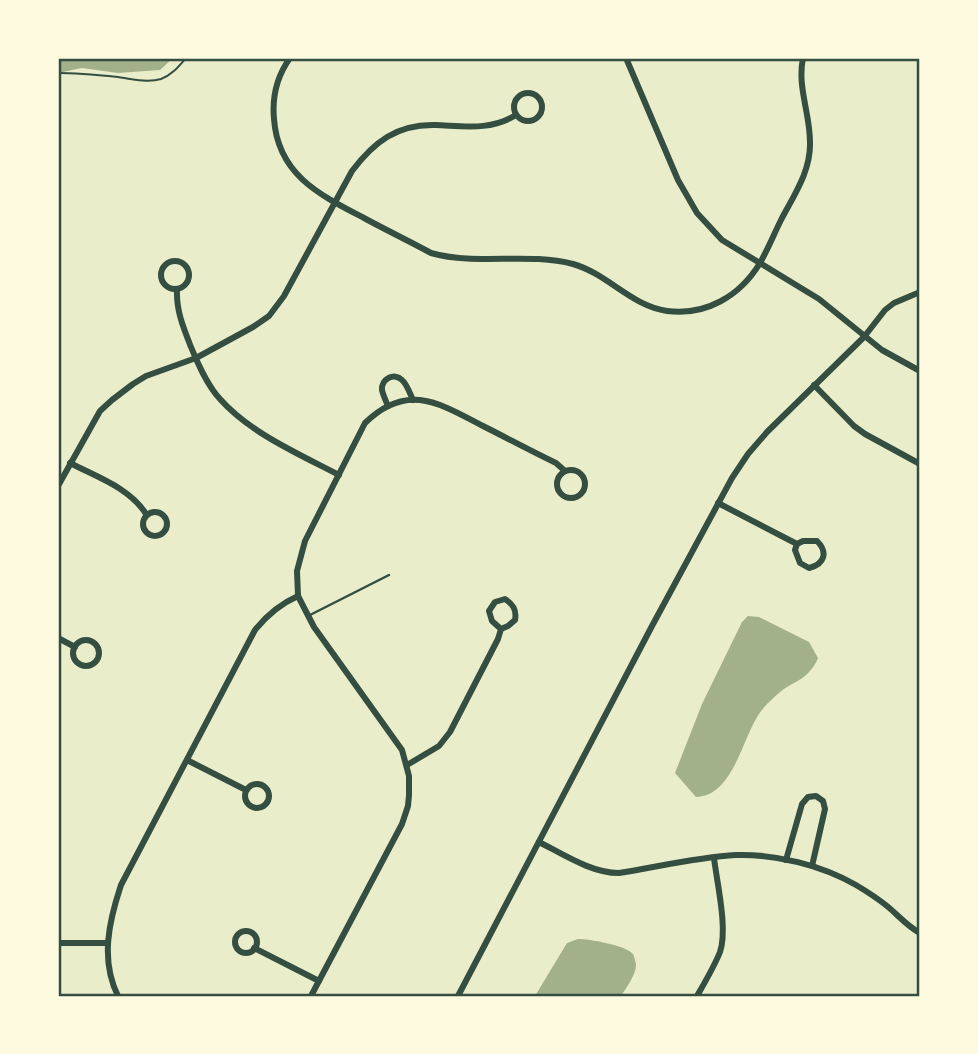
<svg xmlns="http://www.w3.org/2000/svg" width="978" height="1054" font-family="Figtree,sans-serif">
<rect width="100%" height="100%" fill="#e9edc9"/>
<g fill="#a3b18a">
<path d="M 58,58 L 173,58 L 160,70 L 118,73 L 82,68 L 58,73 Z"/>
<path d="M 748,616 L 759,617 L 809,642 L 818,658 C 816,663 813,668 809,672 C 803,679 795,682 787,687 C 778,693 765,705 759,714 C 742,739 733,796 696,797 L 675,773 L 702,704 L 742,622 Z"/>
<path d="M 578,939 C 589,939 625,945 633,954 C 634,956 636,963 636,965 C 636,975 626,988 621,996 L 535,996 L 567,943 Z"/>
</g>
<g fill="none" stroke-linecap="round" stroke-linejoin="round">
<path stroke="#344e41" stroke-width="2" d="M 58,73 C 78,73 98,75 118,77 C 131,79 148,83 161,79 C 172,75 179,66 186,58"/>
<path stroke="#344e41" stroke-width="2.5" d="M 308,616 L 389,575"/>
<g stroke="#344e41" stroke-width="6">
<path d="M 290,58 C 277,76 272,97 274,119 C 278,175 320,195 364,218 C 386,230 409,241 431,253 C 477,266 527,252 573,264 C 608,274 631,306 667,311 C 706,316 740,296 760,263 C 768,249 774,234 781,220 C 794,195 811,171 810,142 C 810,113 797,87 803,58"/>
<path d="M 626,58 L 678,180 L 697,213 L 722,240 L 819,299 L 882,350 L 920,371"/>
<circle cx="528" cy="107" r="14"/>
<circle cx="175" cy="275" r="14"/>
<path d="M 177,289 C 176,310 183,327 191,347 C 198,364 207,385 220,399 C 250,433 299,454 339,475"/>
<path d="M 814,385 L 854,426 L 865,434 L 920,464"/>
<path d="M 388,406 C 386,401 383,395 382,390 C 381,379 394,372 402,380 C 407,384 410,394 413,400"/>
<path d="M 70,463 C 97,477 130,488 146,514"/>
<circle cx="571" cy="484" r="14"/>
<path d="M 58,486 L 100,411 L 112,400 L 133,384 L 146,376 L 196,358 L 253,327 L 269,316 L 284,296 L 352,171 C 374,142 397,124 435,125 C 464,126 490,131 516,115"/>
<path d="M 718,503 L 797,544 L 803,541 L 817,541 C 828,552 825,564 809,568 L 800,563 L 795,550 L 797,544"/>
<circle cx="155" cy="524" r="12"/>
<path d="M 58,638 L 75,647"/>
<circle cx="86" cy="653" r="13"/>
<path d="M 187,760 L 246,790"/>
<path d="M 407,765 L 439,746 L 450,732 L 498,639 L 501,629 L 508,626 L 515,620 C 517,610 513,604 505,599 L 495,602 L 489,611 L 492,621 L 501,629"/>
<circle cx="257" cy="796" r="12"/>
<path d="M 539,842 C 563,854 591,873 619,873 C 656,867 699,857 736,855 C 776,854 821,865 856,885 C 866,891 877,898 887,906 C 898,915 907,926 920,933"/>
<path d="M 786,860 L 802,804 L 808,797 L 816,796 L 823,801 L 825,809 L 812,866"/>
<circle cx="246" cy="942" r="11"/>
<path d="M 58,943 L 107,943"/>
<path d="M 254,948 L 319,981"/>
<path d="M 118,996 C 100,960 109,921 121,885 L 255,630 C 267,615 280,604 298,596"/>
<path d="M 311,996 L 402,824 L 408,806 L 409,795 L 409,776 L 402,750 L 314,627 L 298,596 L 297,571 L 305,541 L 365,423 C 407,382 439,403 483,426 C 507,438 531,451 556,463 L 565,471"/>
<path d="M 458,996 L 652,626 L 732,478 L 748,454 L 767,432 L 864,337 L 885,310 L 894,303 L 920,292"/>
<path d="M 697,996 C 705,982 714,967 720,952 C 728,929 717,883 714,858"/>
</g>
</g>
<rect width="978" height="1054" fill="none" stroke="#fefae0" stroke-width="119"/>
<rect x="60" y="60" width="858" height="935" fill="none" stroke="#344e41" stroke-width="2.5"/>
</svg>
